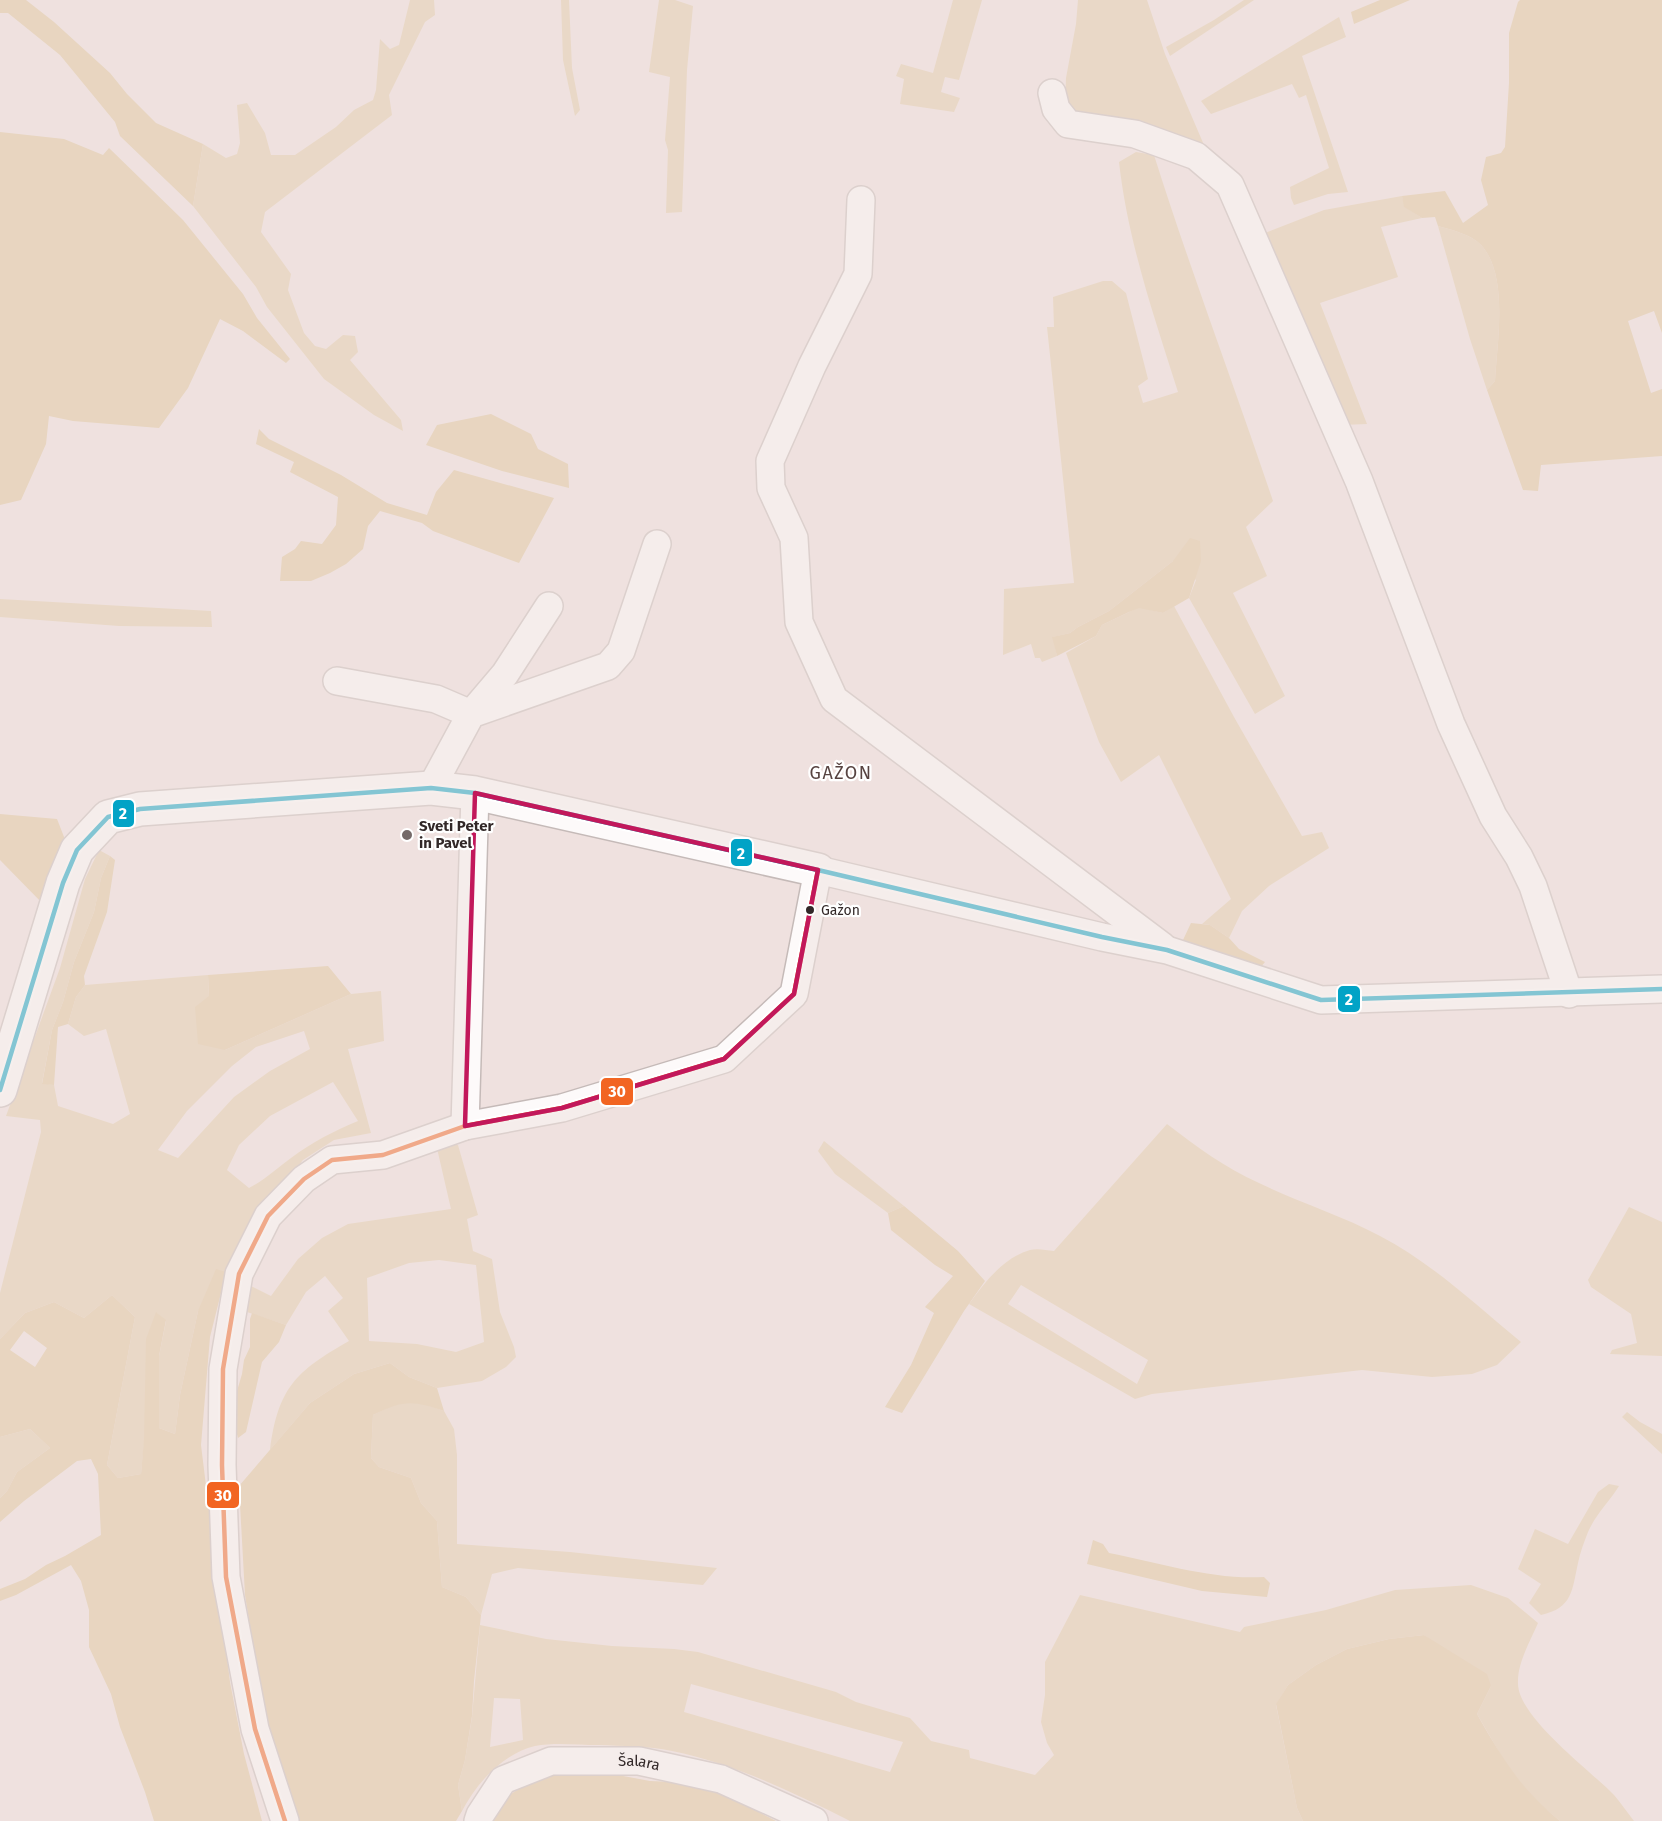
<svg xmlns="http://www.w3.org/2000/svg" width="1662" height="1821" font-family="'Fira Sans',sans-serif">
<rect width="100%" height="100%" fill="#efe1df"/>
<g fill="#e3ccab" fill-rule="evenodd">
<path d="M 410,0 L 434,0 L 435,15 L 425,22 L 389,95 L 392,115 L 265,212 L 261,232 L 291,274 L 288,290 L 304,333 L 315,346 L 326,349 L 343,335 L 355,336 L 358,352 L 350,360 L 401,420 L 403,431 L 374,415 L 324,379 L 267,307 L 256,287 L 193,206 L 203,144 L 226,158 L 237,154 L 240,143 L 237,105 L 247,103 L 265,133 L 271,155 L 295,155 L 336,127 L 354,110 L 373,100 L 376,90 L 380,39 L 390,49 L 399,45 Z"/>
<path d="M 561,0 L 569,0 L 572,68 L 580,110 L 575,116 L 563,60 Z"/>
<path d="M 659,0 L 675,0 L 693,6 L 687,70 L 682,212 L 666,213 L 668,150 L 665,140 L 670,77 L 649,72 Z"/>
<path d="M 953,0 L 982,0 L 959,80 L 945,77 L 941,92 L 960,98 L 954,112 L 900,104 L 904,79 L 896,76 L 901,64 L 933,73 Z"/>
<path d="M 1078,0 L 1147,0 L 1165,54 L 1207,152 L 1072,119 L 1065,106 L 1066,78 L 1076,24 Z"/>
<path d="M 1244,0 L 1254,0 L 1170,56 L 1166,47 L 1214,20 Z"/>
<path d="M 1339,17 L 1346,37 L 1302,56 L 1348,192 L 1328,194 L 1294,205 L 1291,198 L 1290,187 L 1329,168 L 1306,95 L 1299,98 L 1292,84 L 1211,114 L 1201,101 Z"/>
<path d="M 1136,152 L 1154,155 C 1191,272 1234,385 1273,501 L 1246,527 L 1267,576 L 1233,593 L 1285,696 L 1255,714 L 1189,598 L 1196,580 L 1173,561 L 1109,611 L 1078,627 L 1070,633 L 1053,637 L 1057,656 L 1042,662 L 1040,658 L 1035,658 L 1031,644 L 1003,655 L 1004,589 L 1074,583 L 1047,327 L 1054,327 L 1053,297 L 1103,281 L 1112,281 L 1126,293 L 1148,379 L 1138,386 L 1143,403 L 1178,392 C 1154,316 1128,242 1119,162 Z"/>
<path d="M 1402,196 L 1405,207 L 1422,218 L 1381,227 L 1398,277 L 1320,303 L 1367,424 L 1341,425 L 1287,288 L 1276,255 L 1265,233 L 1324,210 Z"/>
<path d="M 1438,226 C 1451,230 1471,234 1481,245 C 1509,275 1497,343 1495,381 L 1487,390 L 1470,339 Z"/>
<path d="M 0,599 L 211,611 L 212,627 L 119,626 L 0,617 Z"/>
<path d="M 1174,606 L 1234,717 L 1302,836 L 1322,832 L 1329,848 L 1269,886 L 1242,911 L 1229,938 L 1210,925 L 1202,924 L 1231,899 L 1159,755 L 1121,782 L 1099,742 L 1066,653 L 1096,636 L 1102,625 L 1129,612 L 1139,607 L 1163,613 Z"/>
<path d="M 99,850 L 110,856 L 101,878 L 94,912 L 74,962 L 63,1002 L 52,1030 L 42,1083 L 54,1085 L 58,1106 L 113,1124 L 130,1114 L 106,1029 L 84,1036 L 68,1024 L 76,997 L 85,985 L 208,975 L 209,996 L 225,1050 L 351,994 L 381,991 L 384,1041 L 348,1049 L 371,1133 L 334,1140 L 303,1160 L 277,1193 L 229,1273 L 198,1311 L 180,1395 L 175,1434 L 159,1428 L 159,1356 L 166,1321 L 157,1313 L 141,1474 L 118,1478 L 107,1465 L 135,1317 L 112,1295 L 84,1318 L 54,1302 L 25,1313 L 0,1339 L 0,1293 L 41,1132 L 40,1120 L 6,1116 L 60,968 L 85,879 ZM 304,1031 L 310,1049 L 270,1071 L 234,1097 L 178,1158 L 158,1150 L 187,1111 L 232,1066 L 256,1047 ZM 333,1082 L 358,1121 C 334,1131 312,1142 291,1158 C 277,1168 265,1180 249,1188 L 227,1170 L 239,1145 L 270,1116 Z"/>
<path d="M 1167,1124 C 1196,1146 1225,1168 1259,1183 C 1298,1202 1341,1215 1380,1236 C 1432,1263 1476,1305 1521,1342 L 1497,1365 L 1472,1374 L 1432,1377 L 1362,1370 L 1152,1394 L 1135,1399 L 969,1304 C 984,1283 1003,1258 1030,1250 C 1037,1248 1046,1250 1054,1251 ZM 1021,1285 L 1148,1360 L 1137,1384 L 1008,1304 Z"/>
<path d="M 824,1141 L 904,1206 L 888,1213 L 835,1174 L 818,1151 Z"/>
<path d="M 436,1144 L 458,1145 L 478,1215 L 467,1219 L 473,1251 L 492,1259 L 500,1312 L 514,1347 L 516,1357 L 506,1367 L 482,1381 L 437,1388 L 409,1377 L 390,1363 L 354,1374 L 310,1403 L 270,1450 C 278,1388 296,1371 349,1341 L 328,1311 L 343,1298 L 325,1276 L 306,1292 L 286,1325 L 241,1310 L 247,1284 L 271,1296 L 298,1259 L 322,1238 L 348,1224 L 451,1209 ZM 439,1260 L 476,1265 L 484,1342 L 456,1352 L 417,1344 L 369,1341 L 367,1278 L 409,1263 Z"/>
<path d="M 1629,1207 L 1662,1222 L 1662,1356 L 1610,1354 L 1612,1350 L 1637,1343 L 1631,1314 L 1591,1287 L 1588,1280 Z"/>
<path d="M 408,1402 L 419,1402 L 444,1411 L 454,1429 L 457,1455 L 457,1544 L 570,1552 L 717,1568 L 703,1585 L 518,1568 L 492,1574 L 481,1615 L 466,1597 L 442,1587 L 437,1521 L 421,1503 L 411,1478 L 379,1467 L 371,1458 L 373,1415 L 391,1406 Z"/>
<path d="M 1627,1412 L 1640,1422 L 1662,1434 L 1662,1454 L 1622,1417 Z"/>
<path d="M 30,1429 L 50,1448 L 17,1472 L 7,1491 L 0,1498 L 0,1437 Z"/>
<path d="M 1609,1484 L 1619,1486 C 1609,1502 1596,1514 1588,1532 C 1584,1542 1580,1553 1578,1563 C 1572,1590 1573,1608 1541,1615 L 1529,1603 L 1541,1584 L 1518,1569 L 1535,1529 L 1568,1544 L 1598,1492 Z"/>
<path d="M 1471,1585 L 1508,1598 L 1538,1623 C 1530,1642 1517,1663 1518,1684 C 1519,1718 1590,1770 1614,1795 C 1621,1803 1627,1812 1634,1821 L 1560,1821 L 1536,1801 L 1506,1764 L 1477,1714 L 1491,1686 L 1424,1635 L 1389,1639 L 1347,1649 L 1316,1665 L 1288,1685 L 1276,1705 L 1297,1808 L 1303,1821 L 850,1821 C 793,1792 735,1764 672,1751 C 648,1746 622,1746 599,1745 C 578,1745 555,1742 535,1746 C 502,1754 477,1783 462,1811 L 458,1785 L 465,1760 L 472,1717 L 480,1625 L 546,1639 L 612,1646 L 674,1649 L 698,1652 L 836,1692 L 856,1702 L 910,1718 L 931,1741 L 969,1750 L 970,1758 L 1035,1775 L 1054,1755 L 1047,1743 L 1041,1722 L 1045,1695 L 1045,1662 L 1080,1595 L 1240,1632 L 1244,1627 L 1326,1610 L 1395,1590 ZM 691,1684 L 903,1742 L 890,1772 L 684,1712 ZM 494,1698 L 520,1699 L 523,1740 L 490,1747 Z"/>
</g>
<g fill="#dfc59c" fill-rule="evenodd">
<path d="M 0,0 L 26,0 L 54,22 L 110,73 L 127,94 L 156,123 L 203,144 L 193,206 L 120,136 L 115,122 L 60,55 L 8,13 L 0,13 Z"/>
<path d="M 1380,0 L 1410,0 L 1354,24 L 1351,12 Z"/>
<path d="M 1520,0 L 1662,0 L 1662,333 L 1654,311 L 1628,321 L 1651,393 L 1662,389 L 1662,456 L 1541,465 L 1538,491 L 1523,490 L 1487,390 L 1495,381 C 1497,343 1509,275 1481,245 C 1471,234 1451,230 1438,226 L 1435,217 L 1422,218 L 1404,207 L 1402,196 L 1445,191 L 1463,223 L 1488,205 L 1481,180 L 1486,157 L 1501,153 L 1505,147 L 1509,83 L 1509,33 L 1518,2 Z"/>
<path d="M 0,132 L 64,139 L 103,155 L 109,148 L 183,220 L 243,294 L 257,318 L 290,359 L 286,363 L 243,331 L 220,319 L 188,388 L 159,428 L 73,421 L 49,416 L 46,444 L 21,500 L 0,505 Z"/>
<path d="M 491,414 L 531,434 L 538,449 L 568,464 L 569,488 L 502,471 L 426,445 L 437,425 Z"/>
<path d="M 259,429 L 269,439 L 341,475 L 387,503 L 427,515 L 436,492 L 454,470 L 554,498 L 519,563 L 433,531 L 422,523 L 380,511 L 368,526 L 363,549 L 346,564 L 330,573 L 311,581 L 280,581 L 282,557 L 295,549 L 301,541 L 322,544 L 336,525 L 338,497 L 290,472 L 294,462 L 256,444 Z"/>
<path d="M 1190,538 L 1200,541 L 1201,561 L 1189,598 L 1163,613 L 1139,608 L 1129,612 L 1102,625 L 1096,636 L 1057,656 L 1052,637 L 1070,633 L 1078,627 L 1109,611 L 1173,561 Z"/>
<path d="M 0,814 L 57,819 L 66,842 L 45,906 L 0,860 Z"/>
<path d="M 110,856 L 115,860 L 107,912 L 84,976 L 85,985 L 76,997 L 68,1024 L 58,1027 L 54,1085 L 42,1084 L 52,1030 L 63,1002 L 74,962 L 94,912 L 101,878 Z"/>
<path d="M 1191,923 L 1210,925 L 1229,938 L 1239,949 L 1265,962 L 1259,969 L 1198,954 L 1183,940 Z"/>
<path d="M 328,966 L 351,994 L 225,1050 L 198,1044 L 195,1007 L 209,996 L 208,975 Z"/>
<path d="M 904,1206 L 958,1251 L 985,1281 L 964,1311 L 902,1413 L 885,1407 L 911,1365 L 934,1313 L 925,1307 L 953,1276 L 935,1265 L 891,1230 L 888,1213 Z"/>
<path d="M 216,1269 L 229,1273 L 223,1285 L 210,1337 L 201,1445 L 230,1682 L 244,1754 L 262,1821 L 154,1821 L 145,1792 L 120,1727 L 111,1694 L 89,1647 L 89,1610 L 81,1581 L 71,1565 L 16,1595 L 0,1601 L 0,1589 L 25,1579 L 46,1565 L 65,1556 L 101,1535 L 98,1474 L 91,1459 L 77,1461 L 24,1501 L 0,1522 L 0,1498 L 7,1491 L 17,1472 L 50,1448 L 30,1429 L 0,1437 L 0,1339 L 25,1313 L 54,1302 L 84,1318 L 112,1295 L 135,1317 L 107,1465 L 118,1478 L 141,1474 L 144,1439 L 146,1339 L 156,1312 L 166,1320 L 159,1356 L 159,1428 L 175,1434 L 180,1395 L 198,1311 ZM 24,1331 L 47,1348 L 35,1367 L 10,1350 Z"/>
<path d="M 252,1313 L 286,1325 L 279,1342 L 262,1362 L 246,1432 L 238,1438 L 235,1427 L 237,1391 L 242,1374 L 244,1360 L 250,1347 L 250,1319 Z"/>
<path d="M 390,1363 L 409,1377 L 437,1388 L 444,1411 C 412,1400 404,1400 373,1415 L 371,1458 L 379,1467 L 411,1478 L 421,1503 L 437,1521 L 442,1587 L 466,1597 L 481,1615 L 474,1681 L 472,1716 L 465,1760 L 458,1785 L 462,1811 L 456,1821 L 293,1821 L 288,1808 L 261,1696 L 245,1595 L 239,1486 L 310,1403 L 354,1374 Z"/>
<path d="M 1093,1540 L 1103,1544 L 1109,1553 C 1161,1563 1212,1580 1264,1577 L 1270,1583 L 1267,1597 L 1202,1591 L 1087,1564 Z"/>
<path d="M 1424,1635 L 1487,1674 L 1491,1686 L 1477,1714 C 1502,1758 1520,1788 1560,1821 L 1303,1821 L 1297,1808 L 1276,1704 L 1288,1685 L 1316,1665 L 1347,1649 L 1389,1639 Z"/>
<path d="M 561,1772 L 607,1773 L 650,1781 L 694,1783 L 734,1799 L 776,1821 L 490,1821 L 492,1816 L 511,1794 L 530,1781 Z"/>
</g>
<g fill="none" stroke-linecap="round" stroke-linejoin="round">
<g stroke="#c5bab8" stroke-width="30">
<g id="minor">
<path d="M 1052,93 L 1056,109 L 1068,124 L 1135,134 L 1196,156 L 1230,185 L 1359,481 L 1451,724 L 1493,816 L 1519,857 L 1533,886 L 1569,994"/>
<path d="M 861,200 L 858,274 L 812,366 L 770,461 L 771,488 L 794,538 L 799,622 L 834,699 L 1162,946"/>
<path d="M 337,681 L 436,699 L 471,714 L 505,674 L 549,606"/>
<path d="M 431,788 L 471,714 L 608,666 L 621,651 L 657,544"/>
<path d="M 465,1126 L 475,793"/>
<path d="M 285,1821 L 255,1729 L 226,1577 L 222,1465 L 223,1369 L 239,1274 L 268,1216 L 304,1179 L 332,1160 L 383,1155 L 465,1126 L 562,1108 L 724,1059 L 794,994 L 818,870 L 1102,937 L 1167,950 L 1321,1000 L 1662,989"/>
<path id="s1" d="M 478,1821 L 480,1815 L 503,1780 L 551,1761 L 639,1761 L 721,1779 L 814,1821"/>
</g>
</g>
<g stroke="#c5bab8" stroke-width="36">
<path id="tertiary" d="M 0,1090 L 63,883 L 77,850 L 108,817 L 140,809 L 431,788 L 475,793 L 818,870"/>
</g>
<use href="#minor" stroke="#fdfafa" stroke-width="27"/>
<use href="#tertiary" stroke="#fdfafa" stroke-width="33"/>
<g stroke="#fff" stroke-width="9">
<path id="bus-1" d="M 0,1090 L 63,883 L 77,850 L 108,817 L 140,809 L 431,788 L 475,793 L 818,870 L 1102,937 L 1167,950 L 1321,1000 L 1662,989"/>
</g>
<g stroke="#fff" stroke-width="9">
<path id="bus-2" d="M 285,1821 L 255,1729 L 226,1577 L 222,1465 L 223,1369 L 239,1274 L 268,1216 L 304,1179 L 332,1160 L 383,1155 L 465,1126 L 562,1108 L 724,1059 L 794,994 L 818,870"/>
</g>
<use href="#bus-1" stroke="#02a3c6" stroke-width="4.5"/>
<use href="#bus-2" stroke="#f26522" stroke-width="4.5"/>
</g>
<path d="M0 0H1662V1821H0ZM 475,793 L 818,870 L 794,994 L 724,1059 L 562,1108 L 465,1126 Z" fill="#efe1df" fill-opacity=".55" fill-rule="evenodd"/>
<path fill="none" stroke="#c2185b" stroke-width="4.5" stroke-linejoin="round" d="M 475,793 L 818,870 L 794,994 L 724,1059 L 562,1108 L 465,1126 Z"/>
<circle fill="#746968" stroke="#fff" stroke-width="2" cx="407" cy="835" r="6"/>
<circle fill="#322828" stroke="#fff" stroke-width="2" cx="810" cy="910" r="5"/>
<g text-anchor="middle" stroke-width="4.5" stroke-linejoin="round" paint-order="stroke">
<g font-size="14" fill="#322828" stroke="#fff" text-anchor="start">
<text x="821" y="915">Gažon</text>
</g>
<g font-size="15" font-weight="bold" fill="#322828" stroke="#fff" text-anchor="start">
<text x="419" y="831">Sveti Peter<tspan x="419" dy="17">in Pavel</tspan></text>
</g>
<g font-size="15" fill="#322828" stroke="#fff">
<text dy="5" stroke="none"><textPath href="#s1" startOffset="188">Šalara</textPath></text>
</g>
<g font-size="18" letter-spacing="1.5" fill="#574341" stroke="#fff">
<text x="841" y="779">GAŽON</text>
</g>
</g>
<g stroke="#fff" stroke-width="2">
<rect x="112" y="799" width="23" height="29" rx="6" fill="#02a3c6"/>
<rect x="730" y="838" width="23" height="29" rx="6" fill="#02a3c6"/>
<rect x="1337" y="985" width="24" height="28" rx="6" fill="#02a3c6"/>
<rect x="600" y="1077" width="34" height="29" rx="6" fill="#f26522"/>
<rect x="206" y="1481" width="34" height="28" rx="6" fill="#f26522"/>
</g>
<g font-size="16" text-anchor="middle" font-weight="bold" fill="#fff">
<text x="123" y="819">2</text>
<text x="741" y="859">2</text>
<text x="1349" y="1005">2</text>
<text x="617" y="1097">30</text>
<text x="223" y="1501">30</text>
</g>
</svg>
